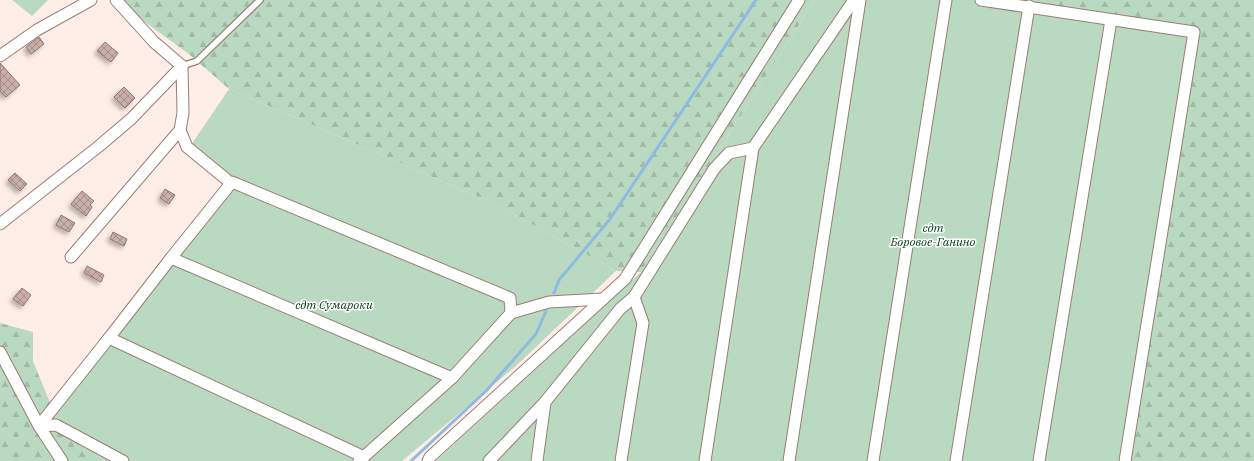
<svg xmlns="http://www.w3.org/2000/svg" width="1254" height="461" font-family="'IBM Plex Serif',serif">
<defs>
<pattern id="forest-firs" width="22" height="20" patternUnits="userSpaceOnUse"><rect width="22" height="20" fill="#bad9c1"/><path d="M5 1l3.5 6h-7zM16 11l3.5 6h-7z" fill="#a0baa6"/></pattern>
<pattern id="building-cross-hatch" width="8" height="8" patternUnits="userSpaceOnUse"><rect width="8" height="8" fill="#caafa9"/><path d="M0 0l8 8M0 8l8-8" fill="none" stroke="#a48e89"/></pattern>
<filter id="shadow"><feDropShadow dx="-3" dy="3" stdDeviation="2" flood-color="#0004"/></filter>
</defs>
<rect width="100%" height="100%" fill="#feeee7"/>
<g fill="url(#forest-firs)">
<path d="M 115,0 L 815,0 L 641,272 L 616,271 L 497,205 L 229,89 L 190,55 Z"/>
<path d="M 1001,0 L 1254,0 L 1254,461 L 1133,461 L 1122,457 Z"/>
<path d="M 0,323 L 33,332 L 33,361 L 55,415 L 104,461 L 0,461 Z"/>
</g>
<g fill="#bad9c1">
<path d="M 12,0 L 48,0 L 32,16 Z"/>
<path d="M 815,0 L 1001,0 L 1199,31 L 1122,457 L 1133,461 L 436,461 L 641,272 Z"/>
<path d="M 229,89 L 497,205 L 616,271 L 516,366 L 402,461 L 104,461 L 55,415 L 73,384 L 232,182 L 191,145 Z"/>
</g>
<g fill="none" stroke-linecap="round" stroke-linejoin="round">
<g stroke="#8fbae1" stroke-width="3">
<path d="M 554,293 L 559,280 L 610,219 L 756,0"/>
<path d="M 411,461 L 486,391 L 536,334 L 546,311"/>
</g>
</g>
<g fill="url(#building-cross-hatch)" stroke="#917772" filter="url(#shadow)">
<path d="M 39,37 L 44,44 L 31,54 L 26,47 Z"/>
<path d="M 105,42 L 118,53 L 111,62 L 97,51 Z"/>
<path d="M 0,63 L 20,85 L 6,97 L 0,91 Z"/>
<path d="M 124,87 L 135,98 L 125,108 L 114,97 Z"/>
<path d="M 15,173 L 27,184 L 20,191 L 8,180 Z"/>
<path d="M 165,189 L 175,195 L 169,204 L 160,198 Z"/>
<path d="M 82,191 L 94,201 L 90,205 L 92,207 L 86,216 L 71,204 Z"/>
<path d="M 61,215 L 75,223 L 69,232 L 56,225 Z"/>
<path d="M 113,232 L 127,239 L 124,246 L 110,239 Z"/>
<path d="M 87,266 L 104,275 L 101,282 L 84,273 Z"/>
<path d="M 22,288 L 31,295 L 23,306 L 13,299 Z"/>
</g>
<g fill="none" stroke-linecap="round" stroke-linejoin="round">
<g stroke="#977f75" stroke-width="8">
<path id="service" d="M 182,66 L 197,61 L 260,0"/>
</g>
<g stroke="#977f75" stroke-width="13">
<g id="minor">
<path d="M 116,0 L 154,42 L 182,66 L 183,113 L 180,130 L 187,147 L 226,179"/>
<path d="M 981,0 L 1194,32 L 1125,461"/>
<path d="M 0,56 L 37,30 L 91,0"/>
<path d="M 0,224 L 98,147 L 131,119 L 182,66"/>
<path d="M 71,257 L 180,130"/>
<path d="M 171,258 L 232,182 L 510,298 L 511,313"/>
<path d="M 109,338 L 171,258 L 452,378"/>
<path d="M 0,352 L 39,426 L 62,461"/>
<path d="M 123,461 L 56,425 L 39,426 L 109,338 L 364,457"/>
<path d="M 359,461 L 452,378 L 511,313 L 549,302 L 603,299"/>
<path d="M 428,461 L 430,457 L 625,279 L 799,0"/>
<path d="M 489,461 L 545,402 L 620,309 L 634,297 L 714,169 L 729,153 L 753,148"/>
<path d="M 537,461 L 545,402"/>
<path d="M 621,461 L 643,323 L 634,297"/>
<path d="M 705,461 L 753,148 L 854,0"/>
<path d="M 789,461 L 860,0"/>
<path d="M 873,461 L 946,0"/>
<path d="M 956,461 L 1029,6"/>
<path d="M 1039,461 L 1111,20"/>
</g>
</g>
<use href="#service" stroke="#fff" stroke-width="5.5"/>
<use href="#minor" stroke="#fff" stroke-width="11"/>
</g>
<g text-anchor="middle" stroke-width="3" stroke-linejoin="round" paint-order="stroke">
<g font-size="12" font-style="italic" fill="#06401e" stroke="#fff">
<text x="933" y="232">сдт<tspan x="933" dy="14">Боровое-Ганино</tspan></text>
<text x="334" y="309">сдт Сумароки</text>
</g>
</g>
</svg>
